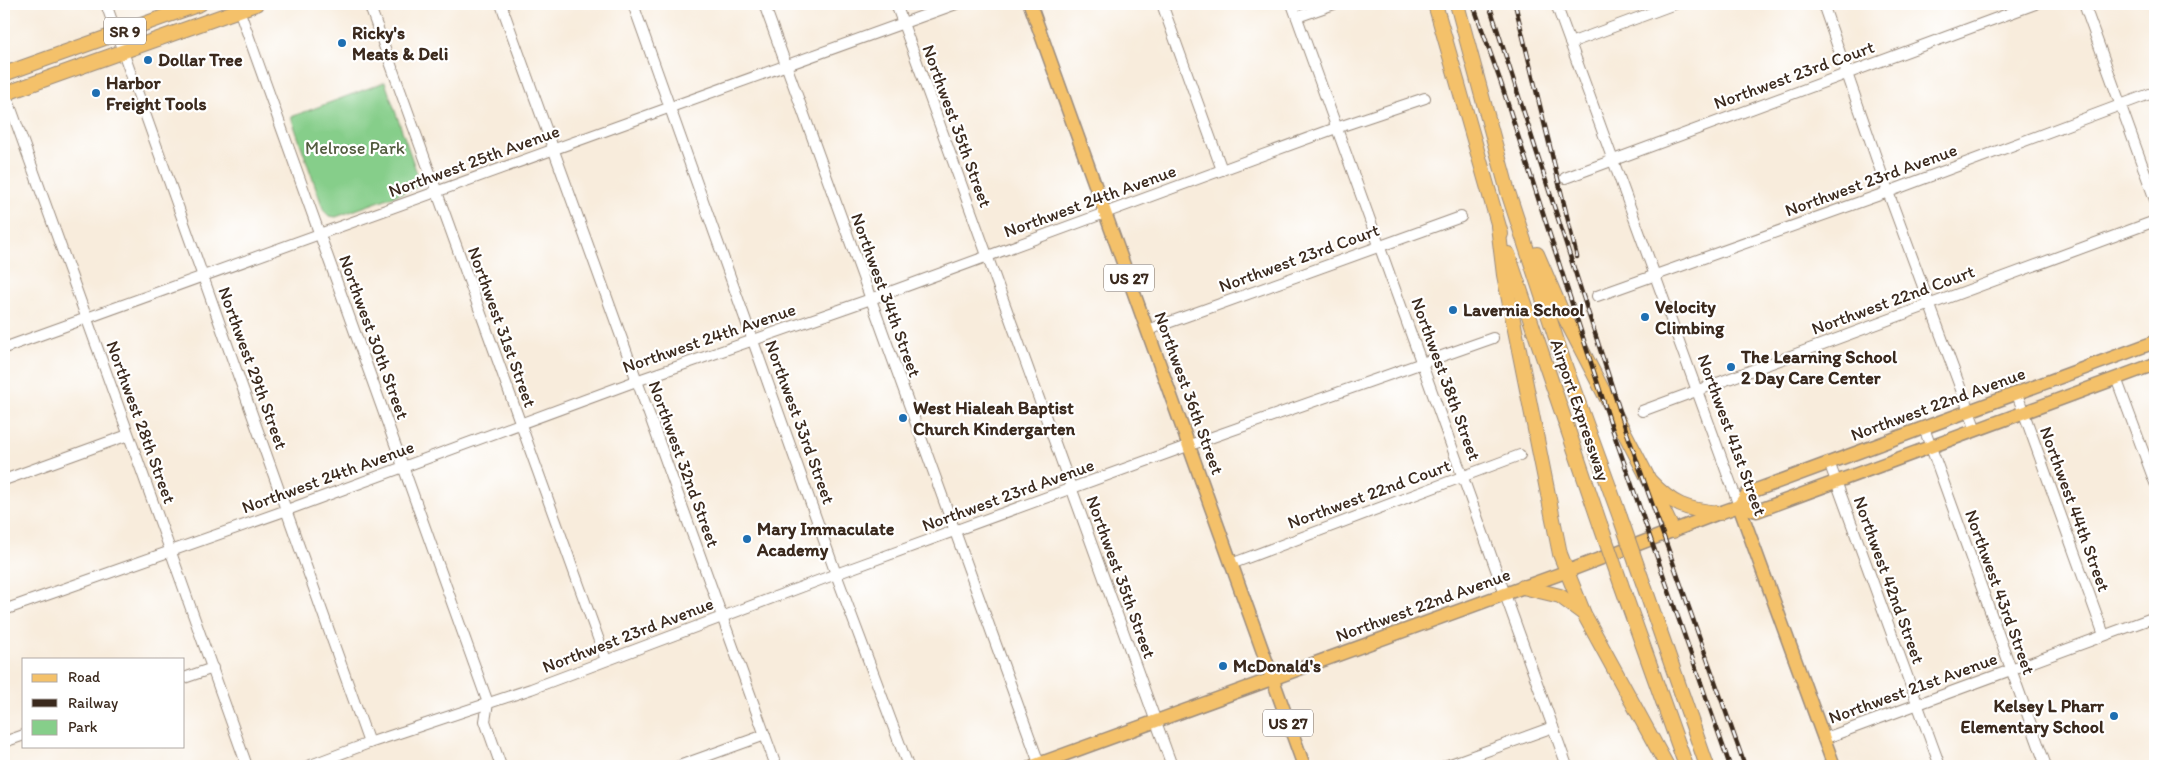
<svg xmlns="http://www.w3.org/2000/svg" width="2159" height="770" font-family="Itim,sans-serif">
<rect width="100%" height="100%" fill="#fff"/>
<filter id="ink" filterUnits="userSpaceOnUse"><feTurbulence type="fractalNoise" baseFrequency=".02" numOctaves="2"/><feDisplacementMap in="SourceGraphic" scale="10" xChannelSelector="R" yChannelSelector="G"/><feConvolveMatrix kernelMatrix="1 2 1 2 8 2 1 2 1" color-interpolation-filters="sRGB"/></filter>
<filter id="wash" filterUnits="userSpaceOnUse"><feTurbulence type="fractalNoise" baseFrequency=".0096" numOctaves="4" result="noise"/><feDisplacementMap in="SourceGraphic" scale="20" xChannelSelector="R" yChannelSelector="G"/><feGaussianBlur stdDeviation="1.12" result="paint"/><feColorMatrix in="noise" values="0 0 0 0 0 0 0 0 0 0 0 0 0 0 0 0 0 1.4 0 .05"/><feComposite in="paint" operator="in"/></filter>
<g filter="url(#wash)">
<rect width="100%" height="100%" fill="#f8ecdc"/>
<path fill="#86ce8a" stroke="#607c54" d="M 385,82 L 419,179 L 416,188 L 336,217 L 329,216 L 324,211 L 291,117 Z"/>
</g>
<g filter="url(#ink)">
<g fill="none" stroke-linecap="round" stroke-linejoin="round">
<g stroke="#9a8b7d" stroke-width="12">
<g id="minor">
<path d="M 106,4 L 369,743"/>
<path d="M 237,4 L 488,703 L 485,721 L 501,766"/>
<path d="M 369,4 L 606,660"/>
<path d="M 501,4 L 776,766"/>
<path d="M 633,4 L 836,574 L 908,766"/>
<path d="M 764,4 L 1040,766"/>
<path d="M 896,4 L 1172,766"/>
<path d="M 1162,4 L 1222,170"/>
<path d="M 1292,4 L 1567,766"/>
<path d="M 1556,4 L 1739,506"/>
<path d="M 1823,4 L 1888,192 L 1976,430"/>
<path d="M 2084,4 L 2155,200"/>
<path d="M 1297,17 L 1334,4"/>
<path d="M 1570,43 L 1675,4"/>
<path d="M 4,89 C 86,315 167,540 247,766"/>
<path d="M 1565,178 L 2035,4"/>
<path d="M 1597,296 L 1888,192 L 2155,92"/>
<path d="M 1148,330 L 1461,217"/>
<path d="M 4,348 L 956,4"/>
<path d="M 2116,378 L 2155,483"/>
<path d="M 2017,394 L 2104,635"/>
<path d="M 1642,411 L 2155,221"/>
<path d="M 1924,428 L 2046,766"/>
<path d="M 1829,462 L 1940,766"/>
<path d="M 4,480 L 128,435"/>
<path d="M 1231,564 L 1520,455"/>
<path d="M 4,610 L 287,510 L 636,381 L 871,299 L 1336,128 L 1425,98"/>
<path d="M 184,678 L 213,668"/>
<path d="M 1823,739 L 2155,617"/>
<path d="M 4,742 L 24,735"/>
<path d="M 308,766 L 369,743 L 531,689 L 836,574 L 1190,445 L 1493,338"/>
<path d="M 679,766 L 765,735"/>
<path d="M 1445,766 L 1553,727"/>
</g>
</g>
<g stroke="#9a8b7d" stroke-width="15">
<g id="major">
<path d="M 1030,4 L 1304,766"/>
<path d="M 1739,506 L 1748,493 L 2155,342"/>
<path d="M 1739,506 L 1834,766"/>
<path d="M 1033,766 L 1568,571 L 1719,513 L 1739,506 L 1757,511 L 2155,364"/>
</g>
</g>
<g stroke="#9a8b7d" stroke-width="16">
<g id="highway">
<path d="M 1435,4 L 1501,234"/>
<path d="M 1457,4 L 1508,192 L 1565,366 L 1620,517"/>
<path d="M 4,74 L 200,4"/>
<path d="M 4,94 L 256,4"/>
<path d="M 1498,226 L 1504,275 L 1560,554 L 1584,614 L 1667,766"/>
<path d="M 1508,254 L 1600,524"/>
<path d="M 1537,254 L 1561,310 L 1649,480 C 1672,505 1686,510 1719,513"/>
<path d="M 1654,491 L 1673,531"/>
<path d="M 1641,577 L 1707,766"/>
<path d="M 1621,584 L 1686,766"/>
<path d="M 1523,587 L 1560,596 L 1583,613"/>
</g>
</g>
<use href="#minor" stroke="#fff" stroke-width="10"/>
<use href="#major" stroke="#f4c16a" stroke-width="12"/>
<use href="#highway" stroke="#f4c16a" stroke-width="14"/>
<g stroke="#3b2a1e" stroke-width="4.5">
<g id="rail">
<path d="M 1473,4 L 1501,83 L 1614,434 L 1730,766"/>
<path d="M 1489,4 L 1626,430 L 1745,766"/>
<path d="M 1515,4 L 1577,257"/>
</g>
</g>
<use href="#rail" stroke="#fff" stroke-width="2.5" stroke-dasharray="8" stroke-linecap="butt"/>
<g stroke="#9a8b7d" stroke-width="16" stroke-linecap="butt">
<g id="highway-bridge">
<path d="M 1620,517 L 1641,577"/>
<path d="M 1600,524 L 1621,584"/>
</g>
</g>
<use href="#highway-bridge" stroke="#f4c16a" stroke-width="14"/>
</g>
</g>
<g fill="#1f6fb2" stroke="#fff" stroke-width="2">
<circle cx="342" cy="43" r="5"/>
<circle cx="148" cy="60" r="5"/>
<circle cx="96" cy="93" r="5"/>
<circle cx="1453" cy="310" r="5"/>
<circle cx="1645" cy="317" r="5"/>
<circle cx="1731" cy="367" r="5"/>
<circle cx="903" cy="418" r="5"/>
<circle cx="747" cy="539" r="5"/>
<circle cx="1223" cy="666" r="5"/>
<circle cx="2114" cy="716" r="5"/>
</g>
<g text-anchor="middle" stroke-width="4.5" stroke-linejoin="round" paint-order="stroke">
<g fill="#fff" stroke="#766a62" stroke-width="1">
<rect x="104" y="17.5" width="42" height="27" rx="4"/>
<rect x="1104" y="264.5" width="50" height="27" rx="4"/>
<rect x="1263" y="709.5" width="50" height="27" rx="4"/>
</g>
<g font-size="16" font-weight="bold" fill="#3b2a1e">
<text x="125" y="37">SR 9</text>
<text x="1129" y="284">US 27</text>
<text x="1288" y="729">US 27</text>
</g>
<g font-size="18" font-weight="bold" fill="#3b2a1e" stroke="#fff" text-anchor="start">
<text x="352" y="39">Ricky's<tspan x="352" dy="21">Meats &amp; Deli</tspan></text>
<text x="158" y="66">Dollar Tree</text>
<text x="106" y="89">Harbor<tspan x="106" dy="21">Freight Tools</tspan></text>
<text x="1655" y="313">Velocity<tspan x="1655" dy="21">Climbing</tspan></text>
<text x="1463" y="316">Lavernia School</text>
<text x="1741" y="363">The Learning School<tspan x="1741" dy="21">2 Day Care Center</tspan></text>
<text x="913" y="414">West Hialeah Baptist<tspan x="913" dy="21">Church Kindergarten</tspan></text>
<text x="757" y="535">Mary Immaculate<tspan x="757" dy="21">Academy</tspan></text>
<text x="1233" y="672">McDonald's</text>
<text x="2104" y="712" text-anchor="end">Kelsey L Pharr<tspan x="2104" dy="21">Elementary School</tspan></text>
</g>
<g font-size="18" fill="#3b2a1e" stroke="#fff">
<text transform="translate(1794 75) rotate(-20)" y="6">Northwest 23rd Court</text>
<text transform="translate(957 126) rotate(70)" y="6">Northwest 35th Street</text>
<text transform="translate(474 161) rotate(-20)" y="6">Northwest 25th Avenue</text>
<text transform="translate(1871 180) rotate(-20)" y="6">Northwest 23rd Avenue</text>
<text transform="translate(1090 201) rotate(-20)" y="6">Northwest 24th Avenue</text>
<text transform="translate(1299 258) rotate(-20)" y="6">Northwest 23rd Court</text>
<text transform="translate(886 295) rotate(70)" y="6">Northwest 34th Street</text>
<text transform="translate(1893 300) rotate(-20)" y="6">Northwest 22nd Court</text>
<text transform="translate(502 327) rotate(70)" y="6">Northwest 31st Street</text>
<text transform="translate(374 337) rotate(70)" y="6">Northwest 30th Street</text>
<text transform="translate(709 338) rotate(-19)" y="6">Northwest 24th Avenue</text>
<text transform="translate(253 368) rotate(70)" y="6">Northwest 29th Street</text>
<text transform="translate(1446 379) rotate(70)" y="6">Northwest 38th Street</text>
<text transform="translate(1189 393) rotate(70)" y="6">Northwest 36th Street</text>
<text transform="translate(1938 404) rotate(-20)" y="6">Northwest 22nd Avenue</text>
<text transform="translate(1580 410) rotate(71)" y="6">Airport Expressway</text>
<text transform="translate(141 422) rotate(70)" y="6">Northwest 28th Street</text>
<text transform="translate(800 422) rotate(70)" y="6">Northwest 33rd Street</text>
<text transform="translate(1732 435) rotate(70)" y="6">Northwest 41st Street</text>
<text transform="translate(684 464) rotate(70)" y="6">Northwest 32nd Street</text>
<text transform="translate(328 477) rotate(-20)" y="6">Northwest 24th Avenue</text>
<text transform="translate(1369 494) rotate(-20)" y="6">Northwest 22nd Court</text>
<text transform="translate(1008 495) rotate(-20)" y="6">Northwest 23rd Avenue</text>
<text transform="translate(2075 509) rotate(70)" y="6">Northwest 44th Street</text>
<text transform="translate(1121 577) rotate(70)" y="6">Northwest 35th Street</text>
<text transform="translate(1889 580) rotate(70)" y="6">Northwest 42nd Street</text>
<text transform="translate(2000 592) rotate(70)" y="6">Northwest 43rd Street</text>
<text transform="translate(1423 605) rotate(-20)" y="6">Northwest 22nd Avenue</text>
<text transform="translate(628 635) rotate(-21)" y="6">Northwest 23rd Avenue</text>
<text transform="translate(1913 688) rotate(-20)" y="6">Northwest 21st Avenue</text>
</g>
<g font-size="18" fill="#525b3e" stroke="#fff">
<text x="355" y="154">Melrose Park</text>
</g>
</g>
<rect width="2159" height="770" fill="none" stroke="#fff" stroke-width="20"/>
<rect x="22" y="658" width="162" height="90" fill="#ffffff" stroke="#b1aaa5"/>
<rect x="32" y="674" width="25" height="8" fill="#f4c16a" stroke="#b1aaa5"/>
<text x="68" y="682" font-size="15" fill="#3b2a1e">Road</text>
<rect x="32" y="699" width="25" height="8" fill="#3b2a1e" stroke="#b1aaa5"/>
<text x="68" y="708" font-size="15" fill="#3b2a1e">Railway</text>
<rect x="32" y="720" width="25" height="15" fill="#86ce8a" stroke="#b1aaa5"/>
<text x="68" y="732" font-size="15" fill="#3b2a1e">Park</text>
</svg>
